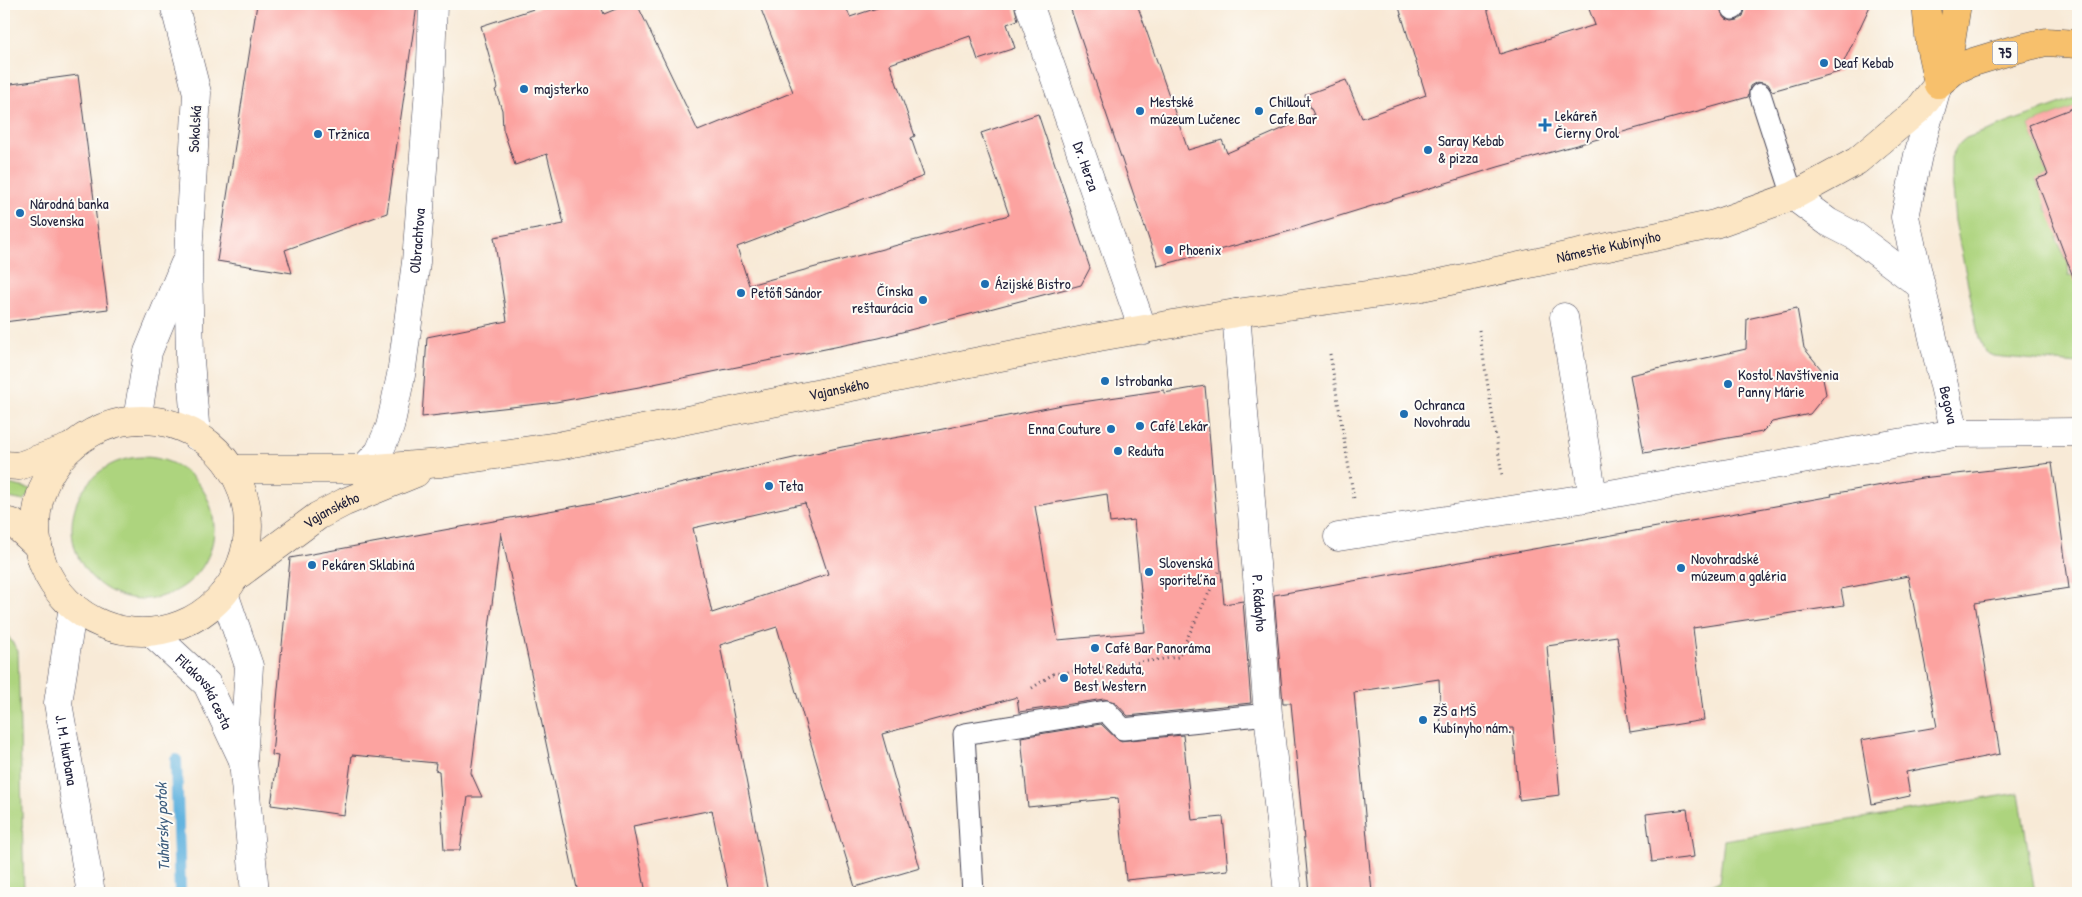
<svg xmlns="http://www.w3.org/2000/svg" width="2082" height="897" font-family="'Patrick Hand',sans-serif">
<rect width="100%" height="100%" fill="#fdfcf7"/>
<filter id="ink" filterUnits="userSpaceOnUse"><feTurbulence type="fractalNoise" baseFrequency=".02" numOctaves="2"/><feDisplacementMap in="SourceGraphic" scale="10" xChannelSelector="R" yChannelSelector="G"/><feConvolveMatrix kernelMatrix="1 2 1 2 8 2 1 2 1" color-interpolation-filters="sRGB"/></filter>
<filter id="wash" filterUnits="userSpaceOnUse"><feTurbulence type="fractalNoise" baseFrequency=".0096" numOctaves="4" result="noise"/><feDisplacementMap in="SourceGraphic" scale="20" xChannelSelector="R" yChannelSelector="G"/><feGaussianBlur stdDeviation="1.12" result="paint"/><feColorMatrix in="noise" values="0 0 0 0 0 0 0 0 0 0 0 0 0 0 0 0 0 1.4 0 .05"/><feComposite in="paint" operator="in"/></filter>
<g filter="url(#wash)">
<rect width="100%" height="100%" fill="#f8ead7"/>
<g fill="#add47e" stroke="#687b5c">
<path d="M 2078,97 L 2078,106 L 2029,125 L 2048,175 L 2036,180 L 2039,188 L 2058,199 L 2045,205 L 2048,213 L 2061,208 L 2070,232 L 2056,238 L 2068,263 L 2069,276 L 2078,273 L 2078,364 L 1993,356 L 1985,352 L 1979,338 L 1955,221 L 1951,178 L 1951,157 L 1958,145 L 1966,138 Z"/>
<circle cx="143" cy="528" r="71"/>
<path d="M 4,483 L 31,489 L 24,501 L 4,497 Z"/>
<path d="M 4,630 L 18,651 L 24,893 L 4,893 Z"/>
<path d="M 2019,793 L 2035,893 L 1690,893 L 1689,890 L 1719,882 L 1724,840 Z"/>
</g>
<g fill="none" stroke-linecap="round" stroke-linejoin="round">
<path stroke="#64b4df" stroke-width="12" d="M 176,760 L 180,893"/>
</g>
<g id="blocks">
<g fill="#fca3a0" fill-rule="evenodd">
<path d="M 257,4 L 401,4 L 417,6 L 387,213 L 285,250 L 292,273 L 217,261 Z"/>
<path d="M 549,4 L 600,4 L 604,14 L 628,4 L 637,4 L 698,131 L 793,92 L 759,4 L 845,4 L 850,17 L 889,4 L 1014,4 L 1018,20 L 1007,24 L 1015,48 L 978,60 L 970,36 L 890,64 L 915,136 L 911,138 L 924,176 L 737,247 L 749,285 L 1009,215 L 981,133 L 1038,114 L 1090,268 L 1081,285 L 879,338 L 639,387 L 556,402 L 422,417 L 427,337 L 507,321 L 494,237 L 564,224 L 547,154 L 515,165 L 503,129 L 502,110 L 495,90 L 498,88 L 481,26 Z"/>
<path d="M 1069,4 L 1137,4 L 1188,150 L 1222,140 L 1227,153 L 1314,115 L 1305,95 L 1346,80 L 1362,118 L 1426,95 L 1398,4 L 1486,4 L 1500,54 L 1595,25 L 1587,4 L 1719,4 L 1722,14 L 1726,19 L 1732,21 L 1738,20 L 1743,16 L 1745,10 L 1744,4 L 1871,4 L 1839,72 L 1772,91 L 1768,84 L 1757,82 L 1750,86 L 1748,97 L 1498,167 L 1294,230 L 1158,266 Z"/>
<path d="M 78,75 L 108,309 L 4,322 L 4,85 Z"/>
<path d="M 2078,106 L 2078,282 L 2075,282 L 2036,179 L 2048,175 L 2029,125 Z"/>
<path d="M 1797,308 L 1804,348 L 1821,369 L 1826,394 L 1810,414 L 1772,422 L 1762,432 L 1644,453 L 1630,375 L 1746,349 L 1747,319 Z"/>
<path d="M 1205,386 L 1224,604 L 1243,601 L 1251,703 L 1128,716 L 1115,702 L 1104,699 L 1019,712 L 1017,697 L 882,734 L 920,868 L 855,887 L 835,822 L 834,822 L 777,627 L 720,645 L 768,893 L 729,893 L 712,810 L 633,826 L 646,893 L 578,893 L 501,532 L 471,773 L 482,797 L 468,797 L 460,850 L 444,850 L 439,771 L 435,770 L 436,763 L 352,755 L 344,815 L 271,805 L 278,756 L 272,755 L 290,558 L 604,501 L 842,447 L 928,432 L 1062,405 L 1164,390 L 1164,393 ZM 1107,494 L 1110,523 L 1134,520 L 1145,632 L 1058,640 L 1035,506 ZM 805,503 L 828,574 L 712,613 L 693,528 Z"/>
<path d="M 2052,463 L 2069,588 L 1975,603 L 2000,754 L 1906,772 L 1910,796 L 1872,804 L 1861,740 L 1937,727 L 1908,576 L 1841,589 L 1844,605 L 1693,628 L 1704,720 L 1630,732 L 1617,636 L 1547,646 L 1560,795 L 1519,800 L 1513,728 L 1441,729 L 1439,679 L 1354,692 L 1372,893 L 1309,893 L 1291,703 L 1283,703 L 1274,595 L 1832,496 L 1831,494 L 1922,478 Z"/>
<path d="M 1101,724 L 1119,741 L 1183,735 L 1192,820 L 1223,817 L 1228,870 L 1126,880 L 1118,798 L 1028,807 L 1021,737 Z"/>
<path d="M 1687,809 L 1694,857 L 1652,862 L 1646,814 Z"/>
</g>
</g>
</g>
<g filter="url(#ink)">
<use href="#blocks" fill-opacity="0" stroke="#424052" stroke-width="1"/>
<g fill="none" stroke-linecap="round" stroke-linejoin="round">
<g stroke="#424052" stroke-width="23">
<g id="service">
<path d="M 1731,4 L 1733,9"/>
<path d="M 1760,94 L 1793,196"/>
<path d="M 973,893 L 964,734 L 1106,711 L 1123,729 L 1268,714"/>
</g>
</g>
<g stroke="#424052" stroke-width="29">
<g id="minor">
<path d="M 174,4 L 197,93 L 188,257 L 190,360 L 196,436"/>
<path id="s1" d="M 1029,4 L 1143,330"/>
<path id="s2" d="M 1938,84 L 1918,155 L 1905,217 L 1955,433 L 2078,432"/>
<path d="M 1793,196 L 1828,222 L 1855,236 L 1920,285"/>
<path id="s3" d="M 1236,313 L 1268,714 L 1288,893"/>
<path d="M 1564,317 L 1593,497 L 1955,433"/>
<path d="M 137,420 L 148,352 L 184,265"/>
<path id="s4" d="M 363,469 L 379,452 L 390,427 L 401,375 L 416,262 L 431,62 L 433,4"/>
<path d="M 1338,537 L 1593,497"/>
<path id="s5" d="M 73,606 L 58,703 L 91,893"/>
</g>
</g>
<g stroke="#424052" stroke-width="29">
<g id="tertiary">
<path d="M 224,593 L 249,666 L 243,761 L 255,893"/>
<path id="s6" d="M 151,632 L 207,684 L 242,758"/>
</g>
</g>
<g stroke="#424052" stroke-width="29">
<g id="secondary">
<circle cx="142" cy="526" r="106"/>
<path d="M 4,465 L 19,466 L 71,447"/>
<path id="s7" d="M 231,469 L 363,469 L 441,463 L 558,446 L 1099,337 L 1236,313 L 1417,288 L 1715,224 L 1793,196 L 1857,161 L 1919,109 L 1938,84"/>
<path d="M 4,521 L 13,523 L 38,546"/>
<path id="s8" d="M 234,578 L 318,516 L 345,502 L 416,473"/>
</g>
</g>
<g stroke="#424052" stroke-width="29">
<g id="primary">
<path d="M 1926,4 L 1930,46 L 1938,83"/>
<path d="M 1938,84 L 1955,70 L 1970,63 L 2013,50 L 2046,42 L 2078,44"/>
<path d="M 1938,84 L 1950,48 L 1957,4"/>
</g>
</g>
<g stroke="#424052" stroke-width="3" stroke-dasharray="1 4" stroke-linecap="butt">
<path d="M 1479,330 L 1502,475"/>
<path d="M 1330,354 L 1354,499"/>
<path d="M 1032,688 L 1053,674 L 1178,657 L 1219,572"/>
</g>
<use href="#service" stroke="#fff" stroke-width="21"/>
<use href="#minor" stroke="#fff" stroke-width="28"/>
<use href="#tertiary" stroke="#fff" stroke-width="28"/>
<use href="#secondary" stroke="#fce6c4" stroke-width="28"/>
<use href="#primary" stroke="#f7c06c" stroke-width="28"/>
</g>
</g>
<g fill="#1f6fb2" stroke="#fdfcf7" stroke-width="2">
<circle cx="1824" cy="63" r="5"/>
<circle cx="524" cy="89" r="5"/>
<circle cx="1140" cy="111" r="5"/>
<circle cx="1259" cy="111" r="5"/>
<path d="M1542.5 117.5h5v5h5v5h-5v5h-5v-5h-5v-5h5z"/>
<circle cx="318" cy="134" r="5"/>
<circle cx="1428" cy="150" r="5"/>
<circle cx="20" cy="213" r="5"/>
<circle cx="1169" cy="250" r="5"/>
<circle cx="985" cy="284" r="5"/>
<circle cx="741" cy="293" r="5"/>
<circle cx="923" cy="300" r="5"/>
<circle cx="1105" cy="381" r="5"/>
<circle cx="1728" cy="384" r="5"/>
<circle cx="1404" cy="414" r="5"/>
<circle cx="1140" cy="426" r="5"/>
<circle cx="1111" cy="429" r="5"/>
<circle cx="1118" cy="451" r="5"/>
<circle cx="769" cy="486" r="5"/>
<circle cx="312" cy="565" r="5"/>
<circle cx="1681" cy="568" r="5"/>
<circle cx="1149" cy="572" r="5"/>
<circle cx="1095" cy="648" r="5"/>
<circle cx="1064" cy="678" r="5"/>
<circle cx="1423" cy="720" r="5"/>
</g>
<g text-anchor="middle" stroke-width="4" stroke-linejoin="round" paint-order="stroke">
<rect fill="#fdfcf7" stroke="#646373" stroke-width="1" x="1992.5" y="41.5" width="25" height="23" rx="4"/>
<g font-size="14" font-weight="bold" fill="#22223b">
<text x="2005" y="58">75</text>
</g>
<g font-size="15" fill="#22223b" stroke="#fdfcf7" text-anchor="start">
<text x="1834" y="68">Deaf Kebab</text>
<text x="534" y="94">majsterko</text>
<text x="1150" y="107">Mestské<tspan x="1150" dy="17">múzeum Lučenec</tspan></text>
<text x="1269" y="107">Chillout<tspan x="1269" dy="17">Cafe Bar</tspan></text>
<text x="1555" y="121">Lekáreň<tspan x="1555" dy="17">Čierny Orol</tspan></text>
<text x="328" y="139">Tržnica</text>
<text x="1438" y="146">Saray Kebab<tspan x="1438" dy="17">&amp; pizza</tspan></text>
<text x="30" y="209">Národná banka<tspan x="30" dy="17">Slovenska</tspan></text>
<text x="1179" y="255">Phoenix</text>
<text x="995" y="289">Ázijské Bistro</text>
<text x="913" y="296" text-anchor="end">Čínska<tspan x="913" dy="17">reštaurácia</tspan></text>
<text x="751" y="298">Petőfi Sándor</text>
<text x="1738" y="380">Kostol Navštívenia<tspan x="1738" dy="17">Panny Márie</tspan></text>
<text x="1115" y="386">Istrobanka</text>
<text x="1414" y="410">Ochranca<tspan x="1414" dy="17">Novohradu</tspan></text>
<text x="1150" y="431">Café Lekár</text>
<text x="1101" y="434" text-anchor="end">Enna Couture</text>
<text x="1128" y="456">Reduta</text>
<text x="779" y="491">Teta</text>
<text x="1691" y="564">Novohradské<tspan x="1691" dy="17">múzeum a galéria</tspan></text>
<text x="1159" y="568">Slovenská<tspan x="1159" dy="17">sporiteľňa</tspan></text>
<text x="322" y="570">Pekáren Sklabiná</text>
<text x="1105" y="653">Café Bar Panoráma</text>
<text x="1074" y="674">Hotel Reduta,<tspan x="1074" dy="17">Best Western</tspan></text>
<text x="1433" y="716">ZŠ a MŠ<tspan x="1433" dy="17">Kubínyho nám.</tspan></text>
</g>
<g font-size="15" fill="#22223b" stroke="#fdfcf7">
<text transform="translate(195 129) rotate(-87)" y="5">Sokolská</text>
<text dy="5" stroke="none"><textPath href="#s1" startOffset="172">Dr. Herza</textPath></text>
<text dy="5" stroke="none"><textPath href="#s4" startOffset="239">Olbrachtova</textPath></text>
<text dy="5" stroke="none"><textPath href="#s7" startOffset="1398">Námestie Kubínyiho</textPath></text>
<text dy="5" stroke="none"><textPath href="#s7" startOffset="615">Vajanského</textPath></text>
<text dy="5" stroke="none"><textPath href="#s2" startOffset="330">Begova</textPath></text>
<text dy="5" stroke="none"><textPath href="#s8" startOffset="119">Vajanského</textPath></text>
<text dy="5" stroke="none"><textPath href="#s3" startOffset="291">P. Rádayho</textPath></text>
<text dy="5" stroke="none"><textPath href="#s6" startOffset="81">Fiľakovská cesta</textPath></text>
<text dy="5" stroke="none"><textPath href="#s5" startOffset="146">J. M. Hurbana</textPath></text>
</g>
<g font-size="16" font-style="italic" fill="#3c5c7d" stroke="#fdfcf7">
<text transform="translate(162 827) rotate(-92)" y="6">Tuhársky potok</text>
</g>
</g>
<rect width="2082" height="897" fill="none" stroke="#fdfcf7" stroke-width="20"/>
</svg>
